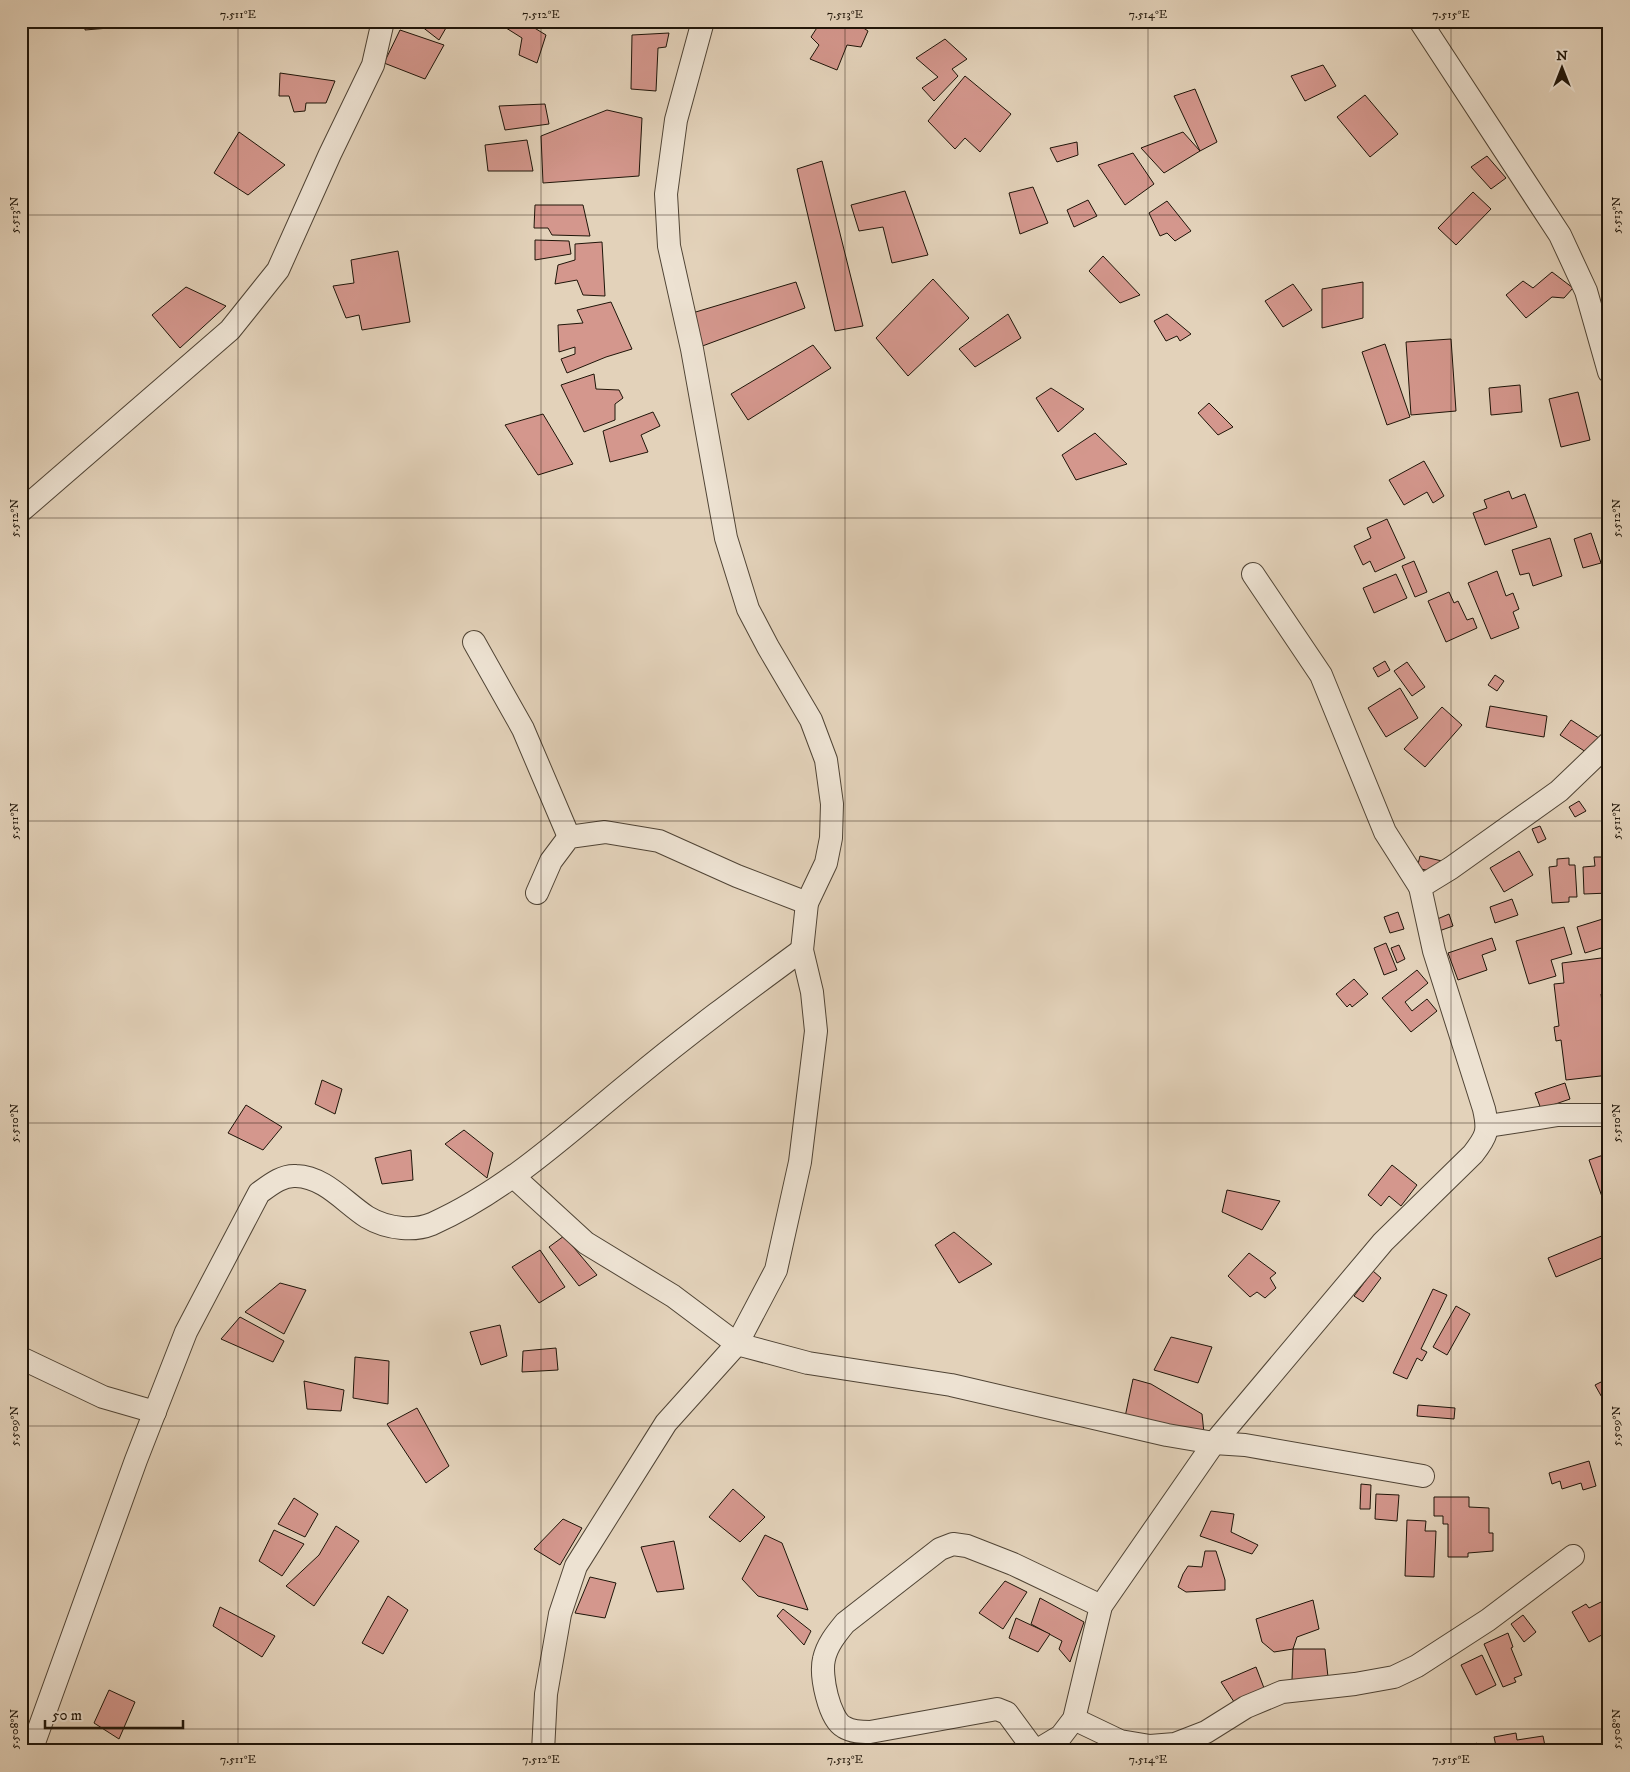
<svg xmlns="http://www.w3.org/2000/svg" width="1630" height="1772" font-family="'IM FELL DW Pica',serif">
<rect width="100%" height="100%" fill="#e3d2ba"/>
<filter id="stains"><feTurbulence type="fractalNoise" baseFrequency=".004" numOctaves="4"/><feColorMatrix values="0 0 0 0 .2 0 0 0 0 .09 0 0 0 0 .02 0 0 0 .5 -.17"/></filter>
<radialGradient id="worn" r=".72"><stop offset=".6" stop-color="#630" stop-opacity="0"/><stop offset="1" stop-color="#630" stop-opacity=".3"/></radialGradient>
<g fill="#d4978d" stroke="#1f1509">
<path d="M 85,21 L 168,21 L 169,23 L 85,30 Z"/>
<path d="M 424,21 L 450,21 L 439,40 L 421,26 Z"/>
<path d="M 495,21 L 523,21 L 546,35 L 537,63 L 519,55 L 522,38 Z"/>
<path d="M 818,21 L 857,21 L 856,23 L 868,31 L 861,47 L 847,45 L 837,70 L 810,59 L 819,45 L 811,37 L 820,23 Z"/>
<path d="M 400,30 L 444,45 L 425,79 L 384,63 Z"/>
<path d="M 669,33 L 666,47 L 658,48 L 656,91 L 631,89 L 632,35 Z"/>
<path d="M 945,39 L 967,59 L 952,69 L 958,76 L 934,101 L 922,88 L 938,77 L 916,58 Z"/>
<path d="M 1323,65 L 1336,86 L 1305,101 L 1291,76 Z"/>
<path d="M 280,73 L 335,81 L 326,103 L 306,103 L 305,111 L 294,112 L 289,96 L 279,96 Z"/>
<path d="M 965,76 L 1011,114 L 980,152 L 965,138 L 955,149 L 928,121 Z"/>
<path d="M 1195,89 L 1217,142 L 1200,151 L 1174,96 Z"/>
<path d="M 1365,95 L 1398,134 L 1370,157 L 1337,117 Z"/>
<path d="M 545,104 L 549,124 L 505,130 L 499,106 Z"/>
<path d="M 607,110 L 642,118 L 639,176 L 543,183 L 541,136 Z"/>
<path d="M 239,132 L 285,165 L 248,195 L 214,173 Z"/>
<path d="M 1183,132 L 1200,151 L 1164,173 L 1141,148 Z"/>
<path d="M 527,140 L 533,171 L 488,171 L 485,145 Z"/>
<path d="M 1077,142 L 1078,155 L 1057,162 L 1050,148 Z"/>
<path d="M 1133,153 L 1154,184 L 1125,205 L 1098,165 Z"/>
<path d="M 1487,156 L 1506,178 L 1491,189 L 1471,167 Z"/>
<path d="M 822,161 L 863,326 L 835,331 L 797,169 Z"/>
<path d="M 1033,187 L 1048,223 L 1020,234 L 1009,193 Z"/>
<path d="M 905,191 L 928,255 L 892,263 L 883,227 L 859,231 L 851,205 Z"/>
<path d="M 1473,192 L 1491,209 L 1456,245 L 1438,228 Z"/>
<path d="M 1088,200 L 1097,216 L 1074,227 L 1067,210 Z"/>
<path d="M 1167,201 L 1191,231 L 1175,241 L 1167,233 L 1160,236 L 1149,213 Z"/>
<path d="M 535,205 L 583,205 L 590,236 L 552,235 L 548,228 L 534,228 Z"/>
<path d="M 535,240 L 569,241 L 571,254 L 535,260 Z"/>
<path d="M 602,242 L 605,296 L 583,295 L 577,280 L 555,284 L 558,265 L 575,260 L 575,244 Z"/>
<path d="M 398,251 L 410,322 L 362,330 L 359,315 L 346,318 L 333,286 L 354,283 L 351,260 Z"/>
<path d="M 1103,256 L 1140,295 L 1120,303 L 1089,271 Z"/>
<path d="M 1552,272 L 1573,288 L 1564,298 L 1552,297 L 1526,318 L 1506,295 L 1523,281 L 1533,288 Z"/>
<path d="M 933,279 L 969,318 L 908,376 L 876,338 Z"/>
<path d="M 796,282 L 805,308 L 697,348 L 689,314 Z"/>
<path d="M 1363,282 L 1363,318 L 1322,328 L 1322,289 Z"/>
<path d="M 1293,284 L 1312,310 L 1283,327 L 1265,301 Z"/>
<path d="M 186,287 L 226,306 L 180,348 L 152,315 Z"/>
<path d="M 611,302 L 632,349 L 606,357 L 567,373 L 561,359 L 575,354 L 575,347 L 559,352 L 558,325 L 583,323 L 577,310 Z"/>
<path d="M 1008,314 L 1021,338 L 975,367 L 959,349 Z"/>
<path d="M 1167,314 L 1191,334 L 1180,341 L 1177,336 L 1166,341 L 1154,321 Z"/>
<path d="M 1451,339 L 1456,411 L 1411,415 L 1406,342 Z"/>
<path d="M 1385,344 L 1410,417 L 1387,425 L 1362,352 Z"/>
<path d="M 813,345 L 831,368 L 748,420 L 731,394 Z"/>
<path d="M 594,374 L 596,389 L 619,390 L 623,398 L 615,404 L 615,420 L 584,432 L 561,385 Z"/>
<path d="M 1520,385 L 1522,412 L 1491,415 L 1489,388 Z"/>
<path d="M 1051,388 L 1084,409 L 1058,432 L 1036,398 Z"/>
<path d="M 1578,392 L 1590,440 L 1561,447 L 1549,399 Z"/>
<path d="M 1209,403 L 1233,427 L 1218,435 L 1198,413 Z"/>
<path d="M 653,412 L 660,426 L 641,435 L 648,452 L 610,462 L 603,431 Z"/>
<path d="M 543,414 L 573,464 L 538,475 L 505,425 Z"/>
<path d="M 1095,433 L 1127,464 L 1076,480 L 1062,455 Z"/>
<path d="M 1424,461 L 1444,496 L 1433,503 L 1427,492 L 1404,505 L 1389,480 Z"/>
<path d="M 1509,491 L 1512,499 L 1525,494 L 1537,527 L 1485,545 L 1473,513 L 1487,508 L 1484,500 Z"/>
<path d="M 1387,519 L 1405,558 L 1375,572 L 1370,561 L 1363,565 L 1354,546 L 1371,538 L 1367,528 Z"/>
<path d="M 1591,533 L 1601,563 L 1583,568 L 1574,539 Z"/>
<path d="M 1550,538 L 1562,576 L 1533,586 L 1529,573 L 1520,575 L 1512,550 Z"/>
<path d="M 1414,561 L 1427,592 L 1415,597 L 1402,566 Z"/>
<path d="M 1497,571 L 1506,596 L 1513,593 L 1519,609 L 1513,612 L 1519,628 L 1491,639 L 1468,583 Z"/>
<path d="M 1396,574 L 1407,598 L 1374,613 L 1363,588 Z"/>
<path d="M 1449,592 L 1454,603 L 1458,601 L 1467,620 L 1473,618 L 1477,628 L 1446,642 L 1428,601 Z"/>
<path d="M 1385,661 L 1390,670 L 1378,677 L 1373,668 Z"/>
<path d="M 1407,662 L 1425,687 L 1412,696 L 1394,671 Z"/>
<path d="M 1495,675 L 1504,681 L 1497,691 L 1488,685 Z"/>
<path d="M 1400,688 L 1418,718 L 1386,737 L 1368,708 Z"/>
<path d="M 1490,706 L 1547,716 L 1544,737 L 1486,727 Z"/>
<path d="M 1442,707 L 1462,725 L 1425,767 L 1404,749 Z"/>
<path d="M 1571,720 L 1602,740 L 1592,756 L 1560,735 Z"/>
<path d="M 1579,801 L 1586,811 L 1575,817 L 1569,807 Z"/>
<path d="M 1540,826 L 1546,839 L 1538,843 L 1532,829 Z"/>
<path d="M 1519,851 L 1533,875 L 1504,892 L 1490,868 Z"/>
<path d="M 1420,856 L 1442,861 L 1439,873 L 1417,868 Z"/>
<path d="M 1594,857 L 1608,857 L 1609,893 L 1584,894 L 1583,867 L 1595,866 Z"/>
<path d="M 1569,858 L 1569,865 L 1575,865 L 1577,897 L 1569,897 L 1569,902 L 1552,903 L 1549,867 L 1557,866 L 1557,859 Z"/>
<path d="M 1512,899 L 1518,915 L 1495,923 L 1490,907 Z"/>
<path d="M 1398,912 L 1404,929 L 1390,933 L 1384,917 Z"/>
<path d="M 1449,914 L 1453,926 L 1439,931 L 1435,920 Z"/>
<path d="M 1609,917 L 1609,934 L 1605,935 L 1608,946 L 1585,953 L 1577,927 Z"/>
<path d="M 1564,927 L 1572,954 L 1551,960 L 1556,976 L 1529,984 L 1516,941 Z"/>
<path d="M 1492,938 L 1496,950 L 1482,955 L 1487,970 L 1458,980 L 1448,953 Z"/>
<path d="M 1386,943 L 1397,970 L 1384,975 L 1374,948 Z"/>
<path d="M 1399,945 L 1405,959 L 1397,963 L 1391,948 Z"/>
<path d="M 1609,957 L 1609,993 L 1601,994 L 1604,1019 L 1609,1019 L 1609,1032 L 1606,1032 L 1609,1053 L 1609,1075 L 1566,1080 L 1561,1040 L 1556,1041 L 1554,1027 L 1559,1026 L 1554,984 L 1564,983 L 1562,963 Z"/>
<path d="M 1417,970 L 1428,983 L 1405,1002 L 1412,1011 L 1427,999 L 1437,1011 L 1411,1032 L 1382,998 Z"/>
<path d="M 1354,979 L 1368,994 L 1352,1007 L 1350,1004 L 1347,1007 L 1336,994 Z"/>
<path d="M 322,1080 L 342,1089 L 335,1114 L 315,1104 Z"/>
<path d="M 1565,1083 L 1570,1099 L 1541,1109 L 1535,1093 Z"/>
<path d="M 246,1105 L 282,1127 L 263,1150 L 228,1133 Z"/>
<path d="M 464,1130 L 493,1153 L 487,1178 L 445,1144 Z"/>
<path d="M 411,1150 L 413,1180 L 382,1184 L 375,1158 Z"/>
<path d="M 1609,1153 L 1609,1207 L 1606,1208 L 1589,1160 Z"/>
<path d="M 1392,1165 L 1417,1185 L 1401,1206 L 1389,1196 L 1381,1206 L 1368,1195 Z"/>
<path d="M 1227,1190 L 1280,1201 L 1262,1230 L 1222,1212 Z"/>
<path d="M 954,1232 L 992,1264 L 959,1283 L 935,1245 Z"/>
<path d="M 1604,1235 L 1609,1245 L 1609,1255 L 1556,1277 L 1548,1258 Z"/>
<path d="M 564,1236 L 597,1275 L 579,1286 L 549,1247 Z"/>
<path d="M 540,1250 L 565,1287 L 539,1303 L 512,1267 Z"/>
<path d="M 1249,1253 L 1276,1273 L 1270,1278 L 1276,1288 L 1265,1298 L 1257,1292 L 1250,1297 L 1228,1276 Z"/>
<path d="M 1373,1271 L 1381,1278 L 1363,1302 L 1354,1296 Z"/>
<path d="M 280,1283 L 306,1290 L 284,1334 L 245,1312 Z"/>
<path d="M 1433,1289 L 1447,1295 L 1421,1349 L 1427,1352 L 1422,1361 L 1417,1358 L 1407,1379 L 1393,1373 Z"/>
<path d="M 1456,1306 L 1470,1314 L 1447,1355 L 1433,1347 Z"/>
<path d="M 240,1317 L 284,1341 L 273,1362 L 221,1339 Z"/>
<path d="M 500,1325 L 507,1356 L 481,1365 L 470,1332 Z"/>
<path d="M 1171,1337 L 1212,1347 L 1198,1383 L 1154,1370 Z"/>
<path d="M 556,1348 L 558,1370 L 522,1372 L 523,1351 Z"/>
<path d="M 355,1357 L 389,1361 L 388,1404 L 353,1398 Z"/>
<path d="M 1609,1378 L 1609,1399 L 1604,1401 L 1595,1385 Z"/>
<path d="M 1133,1379 L 1151,1384 L 1202,1414 L 1204,1433 L 1125,1417 Z"/>
<path d="M 304,1381 L 344,1390 L 341,1411 L 307,1409 Z"/>
<path d="M 1418,1405 L 1455,1408 L 1454,1419 L 1417,1416 Z"/>
<path d="M 417,1408 L 449,1466 L 426,1483 L 387,1424 Z"/>
<path d="M 1589,1461 L 1596,1486 L 1583,1490 L 1581,1483 L 1562,1489 L 1560,1481 L 1552,1484 L 1549,1473 Z"/>
<path d="M 1361,1484 L 1371,1485 L 1370,1509 L 1360,1509 Z"/>
<path d="M 733,1489 L 765,1517 L 740,1542 L 709,1517 Z"/>
<path d="M 1376,1494 L 1399,1495 L 1397,1521 L 1375,1519 Z"/>
<path d="M 1434,1497 L 1469,1497 L 1469,1507 L 1489,1508 L 1489,1533 L 1493,1533 L 1493,1551 L 1468,1553 L 1468,1557 L 1448,1557 L 1448,1524 L 1443,1524 L 1443,1516 L 1434,1516 Z"/>
<path d="M 294,1498 L 318,1514 L 305,1537 L 278,1524 Z"/>
<path d="M 1211,1511 L 1234,1514 L 1231,1532 L 1258,1545 L 1252,1554 L 1200,1536 Z"/>
<path d="M 563,1519 L 582,1528 L 560,1565 L 534,1549 Z"/>
<path d="M 1407,1520 L 1426,1521 L 1425,1531 L 1436,1531 L 1434,1577 L 1405,1576 Z"/>
<path d="M 336,1526 L 359,1541 L 314,1606 L 286,1586 L 319,1555 Z"/>
<path d="M 274,1530 L 304,1544 L 282,1576 L 259,1561 Z"/>
<path d="M 765,1535 L 782,1543 L 808,1610 L 758,1596 L 742,1579 Z"/>
<path d="M 674,1541 L 684,1589 L 657,1592 L 641,1547 Z"/>
<path d="M 1205,1551 L 1216,1551 L 1225,1580 L 1225,1590 L 1186,1592 L 1178,1587 L 1183,1574 L 1188,1566 L 1202,1567 Z"/>
<path d="M 590,1577 L 616,1583 L 605,1618 L 575,1613 Z"/>
<path d="M 1005,1581 L 1027,1592 L 1003,1629 L 979,1613 Z"/>
<path d="M 388,1596 L 408,1610 L 383,1654 L 362,1643 Z"/>
<path d="M 1040,1598 L 1084,1622 L 1070,1662 L 1059,1649 L 1062,1641 L 1031,1624 Z"/>
<path d="M 1609,1598 L 1609,1631 L 1589,1642 L 1572,1612 L 1586,1604 L 1589,1608 Z"/>
<path d="M 1313,1600 L 1319,1629 L 1297,1637 L 1293,1649 L 1274,1652 L 1262,1642 L 1256,1619 Z"/>
<path d="M 220,1607 L 275,1636 L 262,1657 L 213,1626 Z"/>
<path d="M 783,1609 L 811,1631 L 804,1645 L 777,1616 Z"/>
<path d="M 1523,1615 L 1536,1632 L 1524,1642 L 1511,1624 Z"/>
<path d="M 1016,1618 L 1050,1634 L 1038,1652 L 1009,1638 Z"/>
<path d="M 1508,1633 L 1513,1647 L 1511,1648 L 1522,1675 L 1514,1678 L 1516,1682 L 1503,1687 L 1484,1644 Z"/>
<path d="M 1293,1649 L 1325,1649 L 1328,1677 L 1292,1680 Z"/>
<path d="M 1482,1655 L 1496,1685 L 1476,1695 L 1461,1665 Z"/>
<path d="M 1256,1667 L 1264,1688 L 1240,1711 L 1221,1682 Z"/>
<path d="M 109,1690 L 135,1702 L 119,1739 L 94,1723 Z"/>
<path d="M 1516,1733 L 1517,1740 L 1543,1736 L 1546,1751 L 1497,1751 L 1494,1737 Z"/>
<path d="M 1477,1743 L 1482,1751 L 1465,1751 Z"/>
</g>
<g fill="none" stroke-linecap="round" stroke-linejoin="round">
<g stroke="#504435" stroke-width="24">
<g id="minor">
<path d="M 1420,21 L 1560,235 L 1586,291 L 1609,372"/>
<path d="M 21,511 L 230,330 L 278,270 L 330,154 L 373,65 L 383,21"/>
<path d="M 1253,574 L 1321,675 L 1385,832 L 1420,887"/>
<path d="M 474,642 L 523,729 L 569,837"/>
<path d="M 537,893 L 551,861 L 569,837 L 605,832 L 659,841 L 737,876 L 807,903"/>
<path d="M 1488,1126 L 1558,1115 L 1609,1115"/>
<path d="M 514,1177 L 586,1243 L 673,1296 L 737,1344 L 808,1363 L 951,1385 L 1167,1435 L 1214,1443 L 1245,1445 L 1423,1476"/>
<path d="M 21,1358 L 103,1397 L 155,1412"/>
<path d="M 1074,1719 L 1120,1741 L 1150,1746 L 1175,1744 L 1206,1732 L 1246,1707 L 1282,1692 L 1355,1684 L 1394,1677 L 1417,1666 L 1488,1620 L 1573,1556"/>
<path d="M 31,1751 L 136,1460 L 186,1332 L 259,1193 C 270,1185 282,1175 296,1176 C 325,1177 344,1202 367,1217 C 377,1223 390,1227 402,1228 C 412,1229 422,1228 432,1224 C 508,1190 570,1131 634,1079 C 688,1034 745,992 802,950"/>
<path d="M 543,1751 L 546,1694 L 560,1614 L 576,1566 L 666,1423 L 737,1344 L 776,1270 L 800,1162 L 816,1031 L 812,992 L 802,950 L 807,903 L 826,863 L 831,838 L 832,804 L 826,760 L 811,720 L 768,647 L 748,609 L 726,538 L 692,349 L 669,246 L 666,194 L 676,120 L 703,21"/>
<path d="M 1035,1751 L 1007,1713 L 997,1709 L 870,1732 C 861,1732 852,1732 844,1727 C 829,1719 820,1675 824,1659 C 827,1645 836,1634 845,1623 L 940,1549 L 953,1544 L 967,1546 L 1013,1564 L 1101,1606"/>
<path d="M 1036,1751 L 1061,1736 L 1074,1719 L 1101,1606 L 1214,1443 L 1383,1242 L 1473,1154 C 1487,1136 1489,1131 1484,1109 L 1434,951 L 1420,887 L 1451,868 L 1559,791 L 1609,743"/>
</g>
</g>
<use href="#minor" stroke="#ede2d2" stroke-width="22"/>
</g>
<path fill="none" stroke="#1f1509" stroke-width="1" stroke-opacity="0.45" d="M 238,21 L 238,1751M 541,21 L 541,1751M 845,21 L 845,1751M 1148,21 L 1148,1751M 1451,21 L 1451,1751M 21,215 L 1609,215M 21,518 L 1609,518M 21,821 L 1609,821M 21,1123 L 1609,1123M 21,1426 L 1609,1426M 21,1729 L 1609,1729"/>
<rect width="1630" height="1772" fill="none" stroke="#e3d2ba" stroke-width="55"/>
<g transform="translate(1562 68)" stroke="#ede2d2" stroke-width="4" paint-order="stroke">
<path d="M0-4L9 19L0 12L-9 19Z" fill="#1f1509"/>
<text y="-8" font-size="14" font-weight="bold" text-anchor="middle" fill="#1f1509">N</text>
</g>
<path d="M45 1720v8h138v-8" fill="none" stroke="#1f1509" stroke-width="2.5"/>
<text x="52" y="1720" font-size="15" fill="#1f1509" stroke="#ede2d2" stroke-width="4" paint-order="stroke">50 m</text>
<rect x="28" y="28" width="1574" height="1716" fill="none" stroke="#1f1509" stroke-width="2"/>
<g font-size="12" text-anchor="middle" fill="#1f1509">
<text x="238" y="18">7.511°E</text>
<text x="541" y="18">7.512°E</text>
<text x="845" y="18">7.513°E</text>
<text x="1148" y="18">7.514°E</text>
<text x="1451" y="18">7.515°E</text>
<text transform="translate(14 215) rotate(-90)" y="4">5.513°N</text>
<text transform="translate(1616 215) rotate(-90)" y="4">5.513°N</text>
<text transform="translate(14 518) rotate(-90)" y="4">5.512°N</text>
<text transform="translate(1616 518) rotate(-90)" y="4">5.512°N</text>
<text transform="translate(14 821) rotate(-90)" y="4">5.511°N</text>
<text transform="translate(1616 821) rotate(-90)" y="4">5.511°N</text>
<text transform="translate(14 1123) rotate(-90)" y="4">5.510°N</text>
<text transform="translate(1616 1123) rotate(-90)" y="4">5.510°N</text>
<text transform="translate(14 1426) rotate(-90)" y="4">5.509°N</text>
<text transform="translate(1616 1426) rotate(-90)" y="4">5.509°N</text>
<text transform="translate(14 1729) rotate(-90)" y="4">5.508°N</text>
<text transform="translate(1616 1729) rotate(-90)" y="4">5.508°N</text>
<text x="238" y="1763">7.511°E</text>
<text x="541" y="1763">7.512°E</text>
<text x="845" y="1763">7.513°E</text>
<text x="1148" y="1763">7.514°E</text>
<text x="1451" y="1763">7.515°E</text>
</g>
<rect width="100%" height="100%" filter="url(#stains)"/>
<rect width="100%" height="100%" fill="url(#worn)"/>
</svg>
